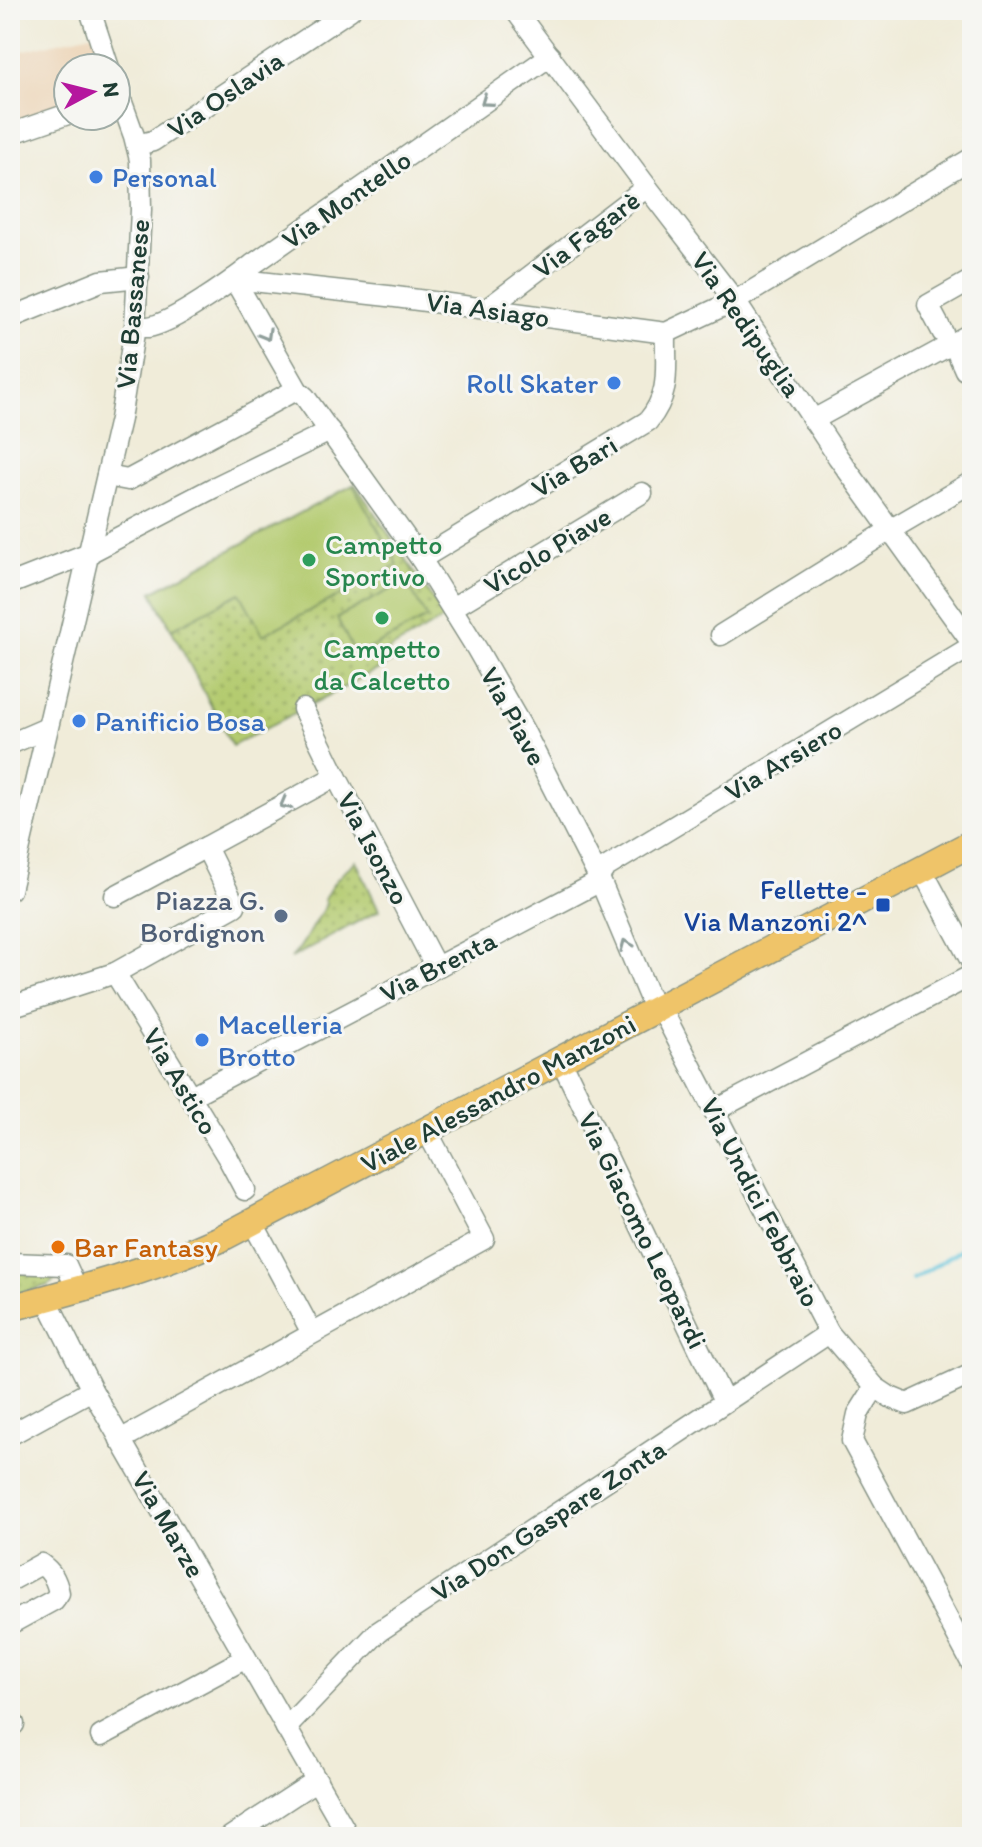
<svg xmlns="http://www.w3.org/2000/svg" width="982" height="1847" font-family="Itim,sans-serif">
<defs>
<pattern id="grass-dots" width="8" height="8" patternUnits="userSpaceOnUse" patternTransform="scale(2)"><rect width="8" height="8" fill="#b4cb70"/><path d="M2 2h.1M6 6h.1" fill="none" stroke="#92a65d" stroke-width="1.8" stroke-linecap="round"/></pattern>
</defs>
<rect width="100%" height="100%" fill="#f6f6f2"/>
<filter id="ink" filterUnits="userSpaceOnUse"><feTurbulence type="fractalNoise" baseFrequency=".0125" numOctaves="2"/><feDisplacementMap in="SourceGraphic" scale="16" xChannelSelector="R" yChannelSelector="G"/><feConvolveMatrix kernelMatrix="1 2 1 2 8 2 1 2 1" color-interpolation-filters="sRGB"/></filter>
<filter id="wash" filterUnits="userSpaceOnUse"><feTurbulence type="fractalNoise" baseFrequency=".006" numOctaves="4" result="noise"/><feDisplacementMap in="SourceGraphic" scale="32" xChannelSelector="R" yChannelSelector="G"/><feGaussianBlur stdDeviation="1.8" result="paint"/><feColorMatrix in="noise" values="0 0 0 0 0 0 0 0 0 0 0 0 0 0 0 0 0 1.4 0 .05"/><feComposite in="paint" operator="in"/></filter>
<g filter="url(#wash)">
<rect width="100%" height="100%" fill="#f0ecd9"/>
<path fill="#edd7bb" d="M 95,33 L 105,68 L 68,68 L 68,116 L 78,116 L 10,140 L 10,54 Z"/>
<g fill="url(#grass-dots)" stroke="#6a8452" stroke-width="2">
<path d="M 355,484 L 445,618 L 386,652 L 392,662 L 232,746 L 152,592 Z"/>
<path d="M 356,861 L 379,910 L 291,958 C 304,945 306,936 315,922 C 318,916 323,911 326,904 L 324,900 C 331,884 342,872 356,861 Z"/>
<path d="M 10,1272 L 49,1274 L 52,1275 L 54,1280 L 49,1285 L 10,1296 Z"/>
</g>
<g fill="#b4cb70" stroke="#6a8452" stroke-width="2">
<path d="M 353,485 L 398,565 L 263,635 L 240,593 L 172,629 L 152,592 Z"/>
<path d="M 406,581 L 427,618 L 356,656 L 337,618 Z"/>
</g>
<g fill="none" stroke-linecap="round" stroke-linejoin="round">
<path stroke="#5cc2d9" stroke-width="4" d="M 913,1279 L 972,1243"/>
</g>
</g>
<g filter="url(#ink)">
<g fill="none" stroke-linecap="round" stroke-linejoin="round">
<g stroke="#889486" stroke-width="23">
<g id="minor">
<path d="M 90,10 L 109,68"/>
<path d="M 515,10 L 647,187 L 735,301 L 838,457 L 972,643"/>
<path d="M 10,134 L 68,114"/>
<path d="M 137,145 L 153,141 L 350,10"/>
<path d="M 234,279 L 298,391 L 305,397 L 421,559 L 477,649 L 524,731 L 599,878 L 655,1011"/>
<path d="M 234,279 L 388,296 L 666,333 L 742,297 L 972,158"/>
<path d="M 487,309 L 647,187"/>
<path d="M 10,318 L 101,281 L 139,277"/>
<path d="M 135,327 C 136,327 147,327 148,327 C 172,324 232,281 252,265 L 550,56"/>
<path d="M 943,333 L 928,305 L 972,280"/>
<path d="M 953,343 L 965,370"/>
<path d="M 813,420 L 972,333"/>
<path d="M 107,476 L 128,480 L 288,394 L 298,391"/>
<path d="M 421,559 L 648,421 C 672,392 665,368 666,333"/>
<path d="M 10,584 L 89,553 L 213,488 L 330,431"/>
<path d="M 452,608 L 642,493"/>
<path d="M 721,635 L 890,530 L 972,482"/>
<path d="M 303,709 L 336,776"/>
<path d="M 10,744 L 47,728"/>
<path d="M 922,870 L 972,963"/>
<path d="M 10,890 L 120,419 L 135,327 L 141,210 L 140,160 L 134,136 L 116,86"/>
<path d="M 115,896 L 206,847"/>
<path d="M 115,973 L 228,1158 L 245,1190"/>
<path d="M 10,1007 L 115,973 L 235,906 L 206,847 L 336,776 L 436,967"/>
<path d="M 661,1008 L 829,1333 L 875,1387 L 890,1397 L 907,1404 L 972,1374"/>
<path d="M 561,1060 L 724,1401"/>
<path d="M 191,1096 L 593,885 L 605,868 L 972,646"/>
<path d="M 714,1111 L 972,975"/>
<path d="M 253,1223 L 312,1333"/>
<path d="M 10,1263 L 66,1265 L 77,1289"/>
<path d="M 46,1298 L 92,1390 L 349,1837"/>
<path d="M 875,1387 L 858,1414 L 852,1441 L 972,1664"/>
<path d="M 10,1435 L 92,1390"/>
<path d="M 120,1440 L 484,1239 L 427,1131"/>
<path d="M 10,1581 L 41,1564 C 52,1572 56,1579 59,1593 L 54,1600 L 10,1624"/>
<path d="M 10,1726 L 14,1724"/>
<path d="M 286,1728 L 378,1632 L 829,1333"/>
<path d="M 101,1736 L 246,1658"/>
<path d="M 230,1837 L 317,1780"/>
</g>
</g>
<g stroke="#889486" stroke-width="29">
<path id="major" d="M 10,1308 C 81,1289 152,1270 218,1240 L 972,843"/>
</g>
<use href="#minor" stroke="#fff" stroke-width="20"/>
<use href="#major" stroke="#efc469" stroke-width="26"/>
</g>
<defs><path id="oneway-chevron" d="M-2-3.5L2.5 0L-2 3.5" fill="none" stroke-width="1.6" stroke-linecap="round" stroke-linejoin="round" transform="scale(2)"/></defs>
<g stroke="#8f9e9a">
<use href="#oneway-chevron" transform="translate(486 101) rotate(145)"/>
<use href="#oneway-chevron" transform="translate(266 335) rotate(60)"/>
<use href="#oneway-chevron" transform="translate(285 804) rotate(151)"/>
<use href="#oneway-chevron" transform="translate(626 945) rotate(-113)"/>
</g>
</g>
<g fill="#3f7fe0" stroke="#f6f6f2" stroke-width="3">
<circle cx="96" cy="177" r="8"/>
<circle cx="614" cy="383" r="8"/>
<circle cx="79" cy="721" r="8"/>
<circle cx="202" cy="1040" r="8"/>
</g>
<g fill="#2e9e5b" stroke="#f6f6f2" stroke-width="3">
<circle cx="309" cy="560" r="8"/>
<circle cx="382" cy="618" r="8"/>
</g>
<rect fill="#1a4fb4" stroke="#f6f6f2" stroke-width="3" x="875" y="897" width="16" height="16" rx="4"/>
<circle fill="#5c6f8a" stroke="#f6f6f2" stroke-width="3" cx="281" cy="916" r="8"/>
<circle fill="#e8710a" stroke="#f6f6f2" stroke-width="3" cx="58" cy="1247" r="8"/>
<g text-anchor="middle" stroke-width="6" stroke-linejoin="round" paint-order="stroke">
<g font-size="28" fill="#1f3d34" stroke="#f6f6f2">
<text transform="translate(225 94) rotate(-34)" y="10">Via Oslavia</text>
<text transform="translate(346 199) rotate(-35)" y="10">Via Montello</text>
<text transform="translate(586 234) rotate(-37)" y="10">Via Fagarè</text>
<text transform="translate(132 304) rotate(-85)" y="10">Via Bassanese</text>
<text transform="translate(488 309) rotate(8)" y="10">Via Asiago</text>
<text transform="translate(747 324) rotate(55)" y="10">Via Redipuglia</text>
<text transform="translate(574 466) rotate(-31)" y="10">Via Bari</text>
<text transform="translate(547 550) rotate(-31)" y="10">Vicolo Piave</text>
<text transform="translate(514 716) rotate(61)" y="10">Via Piave</text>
<text transform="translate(783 760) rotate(-31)" y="10">Via Arsiero</text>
<text transform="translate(374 848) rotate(62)" y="10">Via Isonzo</text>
<text transform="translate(438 966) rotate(-27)" y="10">Via Brenta</text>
<text transform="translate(181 1081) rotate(59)" y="10">Via Astico</text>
<text transform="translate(498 1093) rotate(-28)" y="10">Viale Alessandro Manzoni</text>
<text transform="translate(761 1202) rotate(63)" y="10">Via Undici Febbraio</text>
<text transform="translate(643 1230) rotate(64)" y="10">Via Giacomo Leopardi</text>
<text transform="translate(548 1520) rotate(-33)" y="10">Via Don Gaspare Zonta</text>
<text transform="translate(169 1524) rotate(60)" y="10">Via Marze</text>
</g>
<g font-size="28" fill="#366cbe" stroke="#f6f6f2" text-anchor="start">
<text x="112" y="187">Personal</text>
<text x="598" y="393" text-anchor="end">Roll Skater</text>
<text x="95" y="731">Panificio Bosa</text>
<text x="218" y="1034">Macelleria<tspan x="218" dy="32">Brotto</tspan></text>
</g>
<g font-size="28" fill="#27864d" stroke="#f6f6f2" text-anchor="start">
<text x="325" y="554">Campetto<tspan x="325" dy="32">Sportivo</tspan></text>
<text x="382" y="658" text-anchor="middle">Campetto<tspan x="382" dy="32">da Calcetto</tspan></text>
</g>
<g font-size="28" fill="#164399" stroke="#f6f6f2" text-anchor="end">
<text x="867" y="899">Fellette -<tspan x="867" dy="32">Via Manzoni 2^</tspan></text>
</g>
<g font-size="28" fill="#4e5e75" stroke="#f6f6f2" text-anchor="end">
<text x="265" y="910">Piazza G.<tspan x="265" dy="32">Bordignon</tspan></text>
</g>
<g font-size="28" fill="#c56008" stroke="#f6f6f2" text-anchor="start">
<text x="74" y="1257">Bar Fantasy</text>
</g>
</g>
<rect width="982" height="1847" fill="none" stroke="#f6f6f2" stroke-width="40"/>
<g transform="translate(92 92) rotate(83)"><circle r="38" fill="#f6f6f2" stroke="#a0aca6" stroke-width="2"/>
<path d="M0-6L14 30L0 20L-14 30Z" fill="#b5179e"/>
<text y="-12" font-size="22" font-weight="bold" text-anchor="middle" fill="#1f3d34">N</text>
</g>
</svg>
